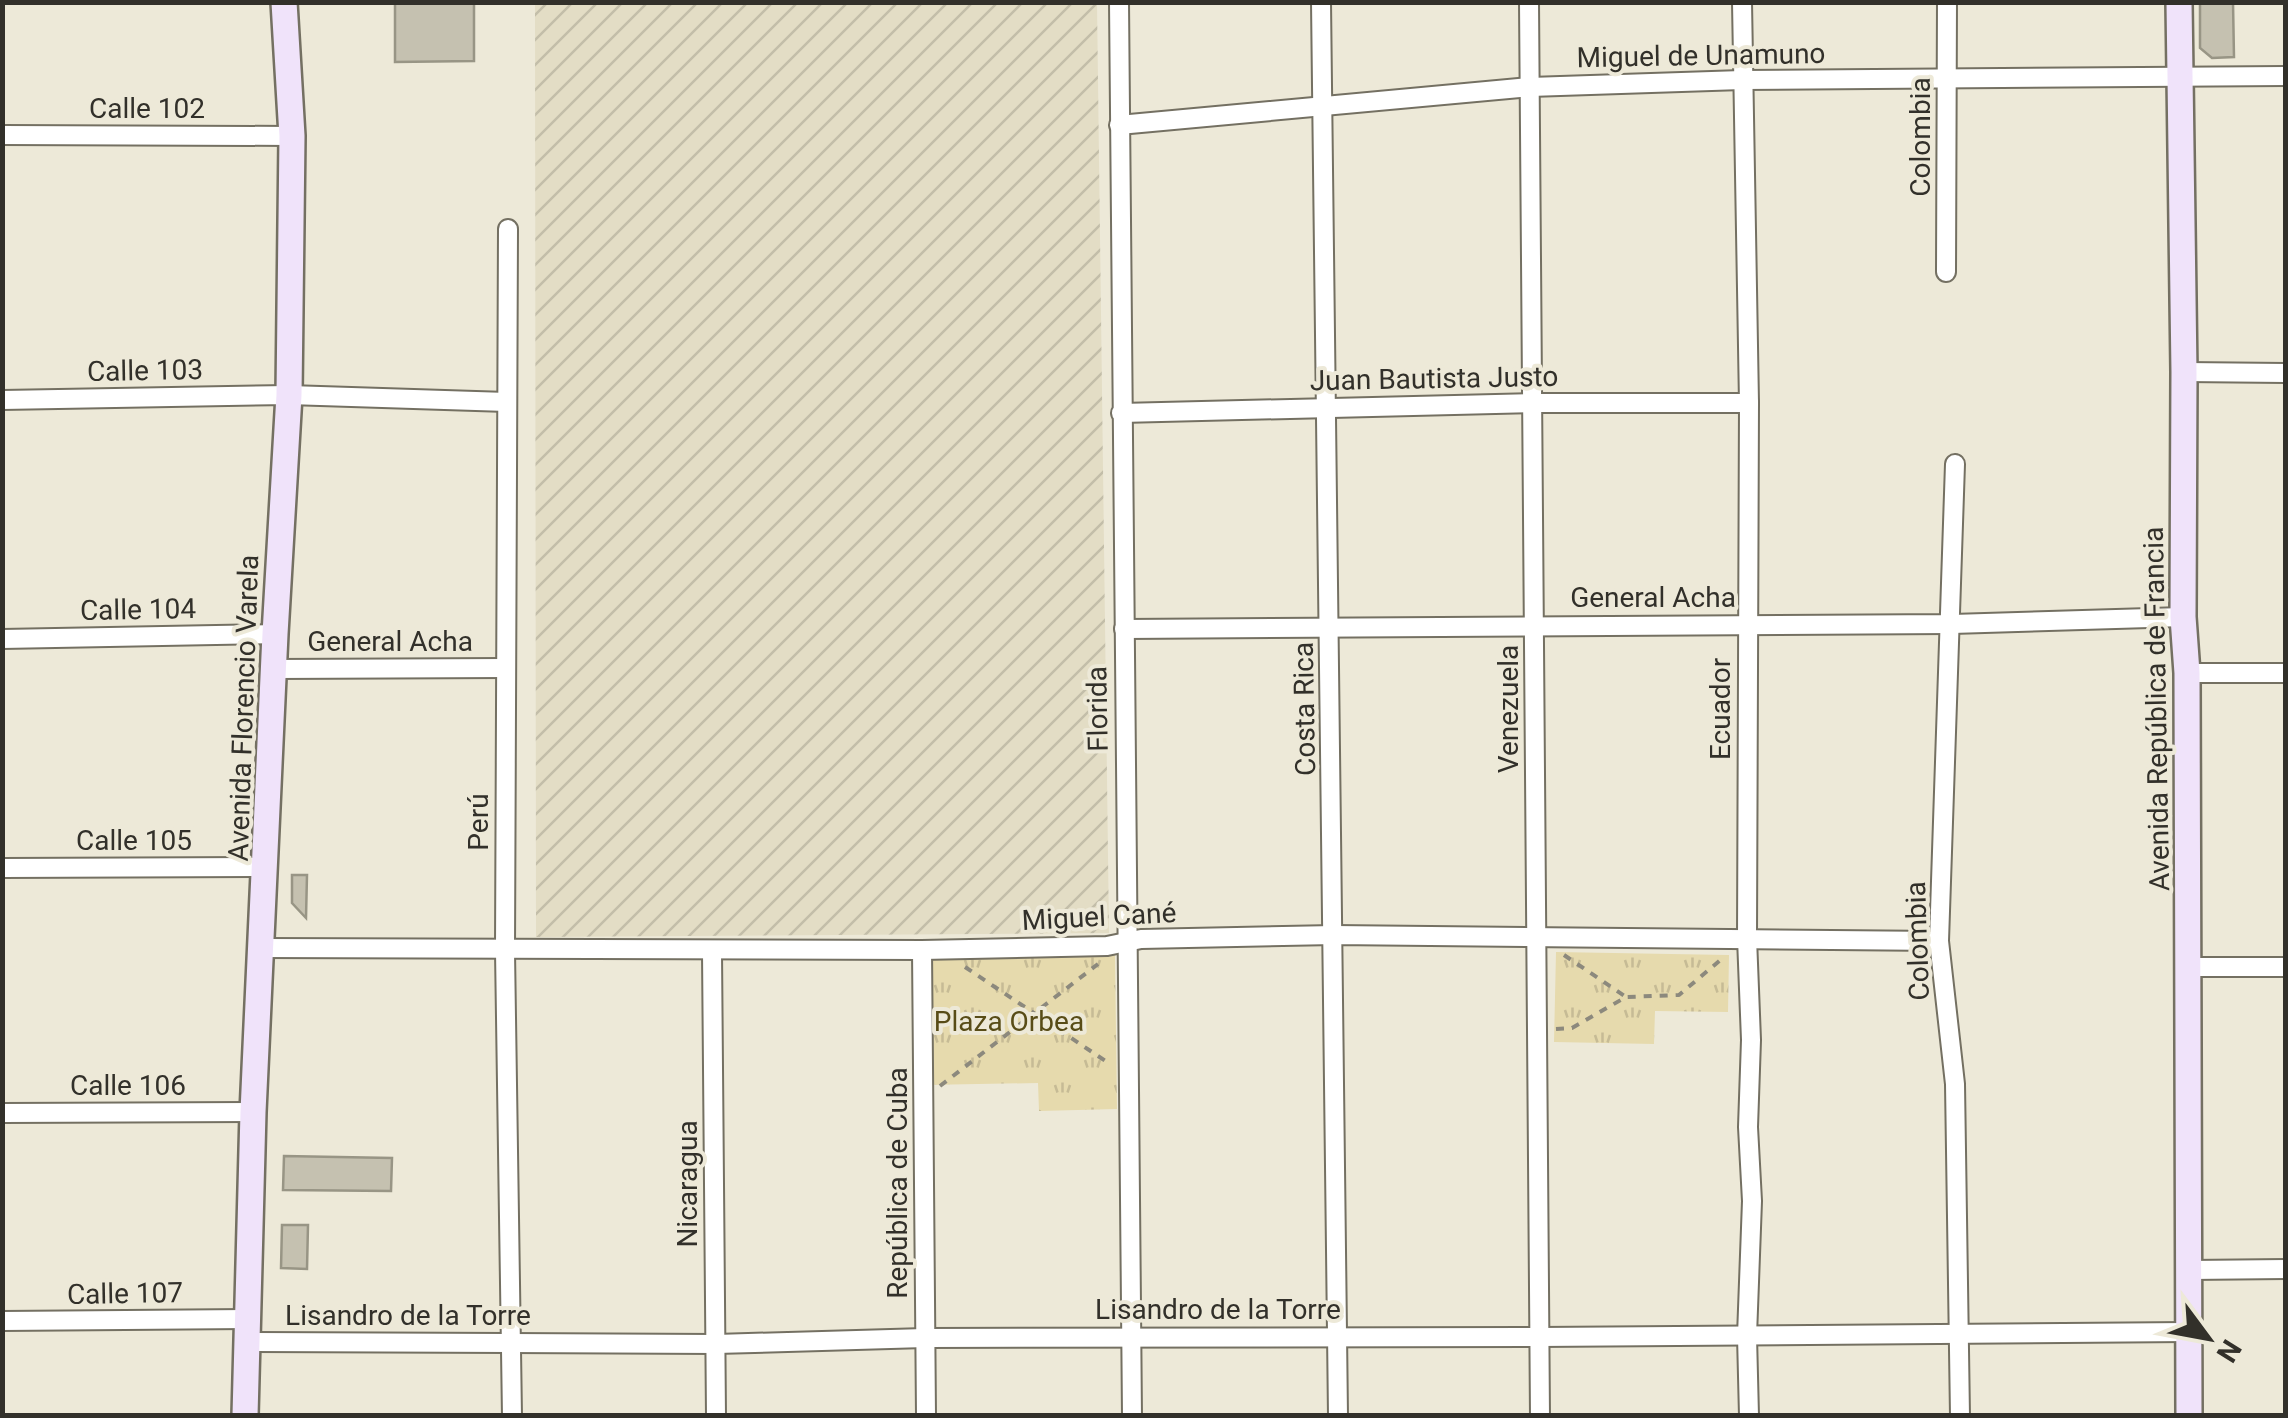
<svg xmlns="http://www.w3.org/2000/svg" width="2288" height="1418" font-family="Roboto,sans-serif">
<defs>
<pattern id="industrial-furrows" width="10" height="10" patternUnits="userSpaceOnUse" patternTransform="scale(2.5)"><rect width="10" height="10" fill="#e3ddc5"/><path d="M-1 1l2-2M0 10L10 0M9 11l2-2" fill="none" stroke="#c3bea9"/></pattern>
<pattern id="park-tufts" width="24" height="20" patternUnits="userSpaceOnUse" patternTransform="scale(2.5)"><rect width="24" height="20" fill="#e6daad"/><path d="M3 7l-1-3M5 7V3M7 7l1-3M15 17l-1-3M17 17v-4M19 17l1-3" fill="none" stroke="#c6bb95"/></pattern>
</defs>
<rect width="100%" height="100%" fill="#ede9d8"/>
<path fill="url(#industrial-furrows)" d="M 535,3 L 1097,3 L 1109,933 L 536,937 Z"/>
<g fill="url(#park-tufts)">
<path d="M 1556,952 L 1729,955 L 1728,1012 L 1655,1011 L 1654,1044 L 1554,1042 Z"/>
<path d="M 1115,955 L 1117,1109 L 1039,1111 L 1038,1083 L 925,1085 L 928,960 Z"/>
</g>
<g fill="#c5c1b0" stroke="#989585" stroke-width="2.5">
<path d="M 395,2 L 474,2 L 474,61 L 395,62 Z"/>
<path d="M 2200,2 L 2233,2 L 2234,57 L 2212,58 L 2200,48 Z"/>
<path d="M 292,875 L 307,875 L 306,918 L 292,903 Z"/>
<path d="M 284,1156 L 392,1158 L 391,1191 L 283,1190 Z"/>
<path d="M 282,1225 L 308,1225 L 307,1269 L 281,1268 Z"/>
</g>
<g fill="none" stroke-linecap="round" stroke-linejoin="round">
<g stroke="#747062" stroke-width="22">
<g id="street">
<path d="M 1119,2 L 1132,1416"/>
<path d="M 1321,2 L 1338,1416"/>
<path d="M 1529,2 L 1540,1416"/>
<path d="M 1742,2 L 1749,403 L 1747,938 L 1751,1040 L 1748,1127 L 1752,1201 L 1747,1336 L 1749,1416"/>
<path d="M 1119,125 L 1530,87 L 1742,80 L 2286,76"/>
<path d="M 2,135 L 292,136"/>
<path d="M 508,229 L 505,951 L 512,1416"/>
<path d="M 1946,272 L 1947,2"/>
<path d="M 2184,372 L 2286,373"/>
<path d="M 2,400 L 289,395 L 507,402"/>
<path d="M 1121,413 L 1534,403 L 1749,403"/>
<path d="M 1955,464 L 1939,941 L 1955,1084 L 1960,1416"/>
<path d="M 1124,629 L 1952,624 L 2183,617"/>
<path d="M 2,639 L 275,634"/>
<path d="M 274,669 L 506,668"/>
<path d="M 2187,673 L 2286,673"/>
<path d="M 2,868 L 266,867"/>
<path d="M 262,948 L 922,950 L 1107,946 L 1141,939 L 1334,935 L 1939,941"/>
<path d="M 922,950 L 926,1416"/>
<path d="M 712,952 L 716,1416"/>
<path d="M 2189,967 L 2286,967"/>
<path d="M 2,1113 L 253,1112"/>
<path d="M 2190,1270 L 2286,1269"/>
<path d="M 2,1321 L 248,1319"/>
<path d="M 247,1342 L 716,1344 L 925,1338 L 1539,1337 L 2188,1332"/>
</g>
</g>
<g stroke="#747062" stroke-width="30">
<g id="secondary">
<path d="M 2179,2 L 2184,372 L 2183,617 L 2187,673 L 2189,1416"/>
<path d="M 245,1416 L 253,1112 L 275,634 L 289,395 L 292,136 L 284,2"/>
</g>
</g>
<g stroke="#8c897d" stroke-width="4" stroke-dasharray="8 8" stroke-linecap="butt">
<path d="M 1564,955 L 1626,997"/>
<path d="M 965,967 L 1110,1064"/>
<path d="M 1556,1029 L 1572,1028 L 1626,997 L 1679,995 L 1724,957"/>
<path d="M 940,1086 L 1098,964"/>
</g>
<use href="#street" stroke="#fff" stroke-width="18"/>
<use href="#secondary" stroke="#f0e3fa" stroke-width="25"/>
</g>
<g text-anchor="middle" stroke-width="8" stroke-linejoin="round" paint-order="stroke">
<g font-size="28" fill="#32302a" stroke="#ede9d8">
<text transform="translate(1701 55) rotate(-1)" y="10">Miguel de Unamuno</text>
<text x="147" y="118">Calle 102</text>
<text transform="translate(1920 137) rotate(-90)" y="10">Colombia</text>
<text transform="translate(145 370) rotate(-1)" y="10">Calle 103</text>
<text transform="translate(1434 378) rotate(-1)" y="10">Juan Bautista Justo</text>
<text x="1653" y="607">General Acha</text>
<text transform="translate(138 609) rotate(-1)" y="10">Calle 104</text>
<text x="390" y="651">General Acha</text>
<text transform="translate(243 708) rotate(-88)" y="10">Avenida Florencio Varela</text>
<text transform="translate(1097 709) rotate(-91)" y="10">Florida</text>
<text transform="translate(1304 709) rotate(-91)" y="10">Costa Rica</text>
<text transform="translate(1508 709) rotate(-90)" y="10">Venezuela</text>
<text transform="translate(1720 709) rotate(-90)" y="10">Ecuador</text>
<text transform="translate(2156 709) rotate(-91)" y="10">Avenida República de Francia</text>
<text transform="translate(478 822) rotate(-90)" y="10">Perú</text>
<text x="134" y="850">Calle 105</text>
<text transform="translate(1099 916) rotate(-3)" y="10">Miguel Cané</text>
<text transform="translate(1917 941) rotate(-92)" y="10">Colombia</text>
<text x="128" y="1095">Calle 106</text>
<text transform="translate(897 1183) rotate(-90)" y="10">República de Cuba</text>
<text transform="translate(687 1184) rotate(-90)" y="10">Nicaragua</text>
<text transform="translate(125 1293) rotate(-1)" y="10">Calle 107</text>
<text x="1218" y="1319">Lisandro de la Torre</text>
<text x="408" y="1325">Lisandro de la Torre</text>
</g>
<g font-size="28" fill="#584c17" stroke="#ede9d8">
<text x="1009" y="1031">Plaza Orbea</text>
</g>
</g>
<rect width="2288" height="1418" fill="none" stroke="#32302a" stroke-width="10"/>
<g transform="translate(2208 1338) rotate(122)" stroke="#ede9d8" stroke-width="8" paint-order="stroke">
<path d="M0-8L18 38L0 25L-18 38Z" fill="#32302a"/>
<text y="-15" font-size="28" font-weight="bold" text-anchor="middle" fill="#32302a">N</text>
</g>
</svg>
